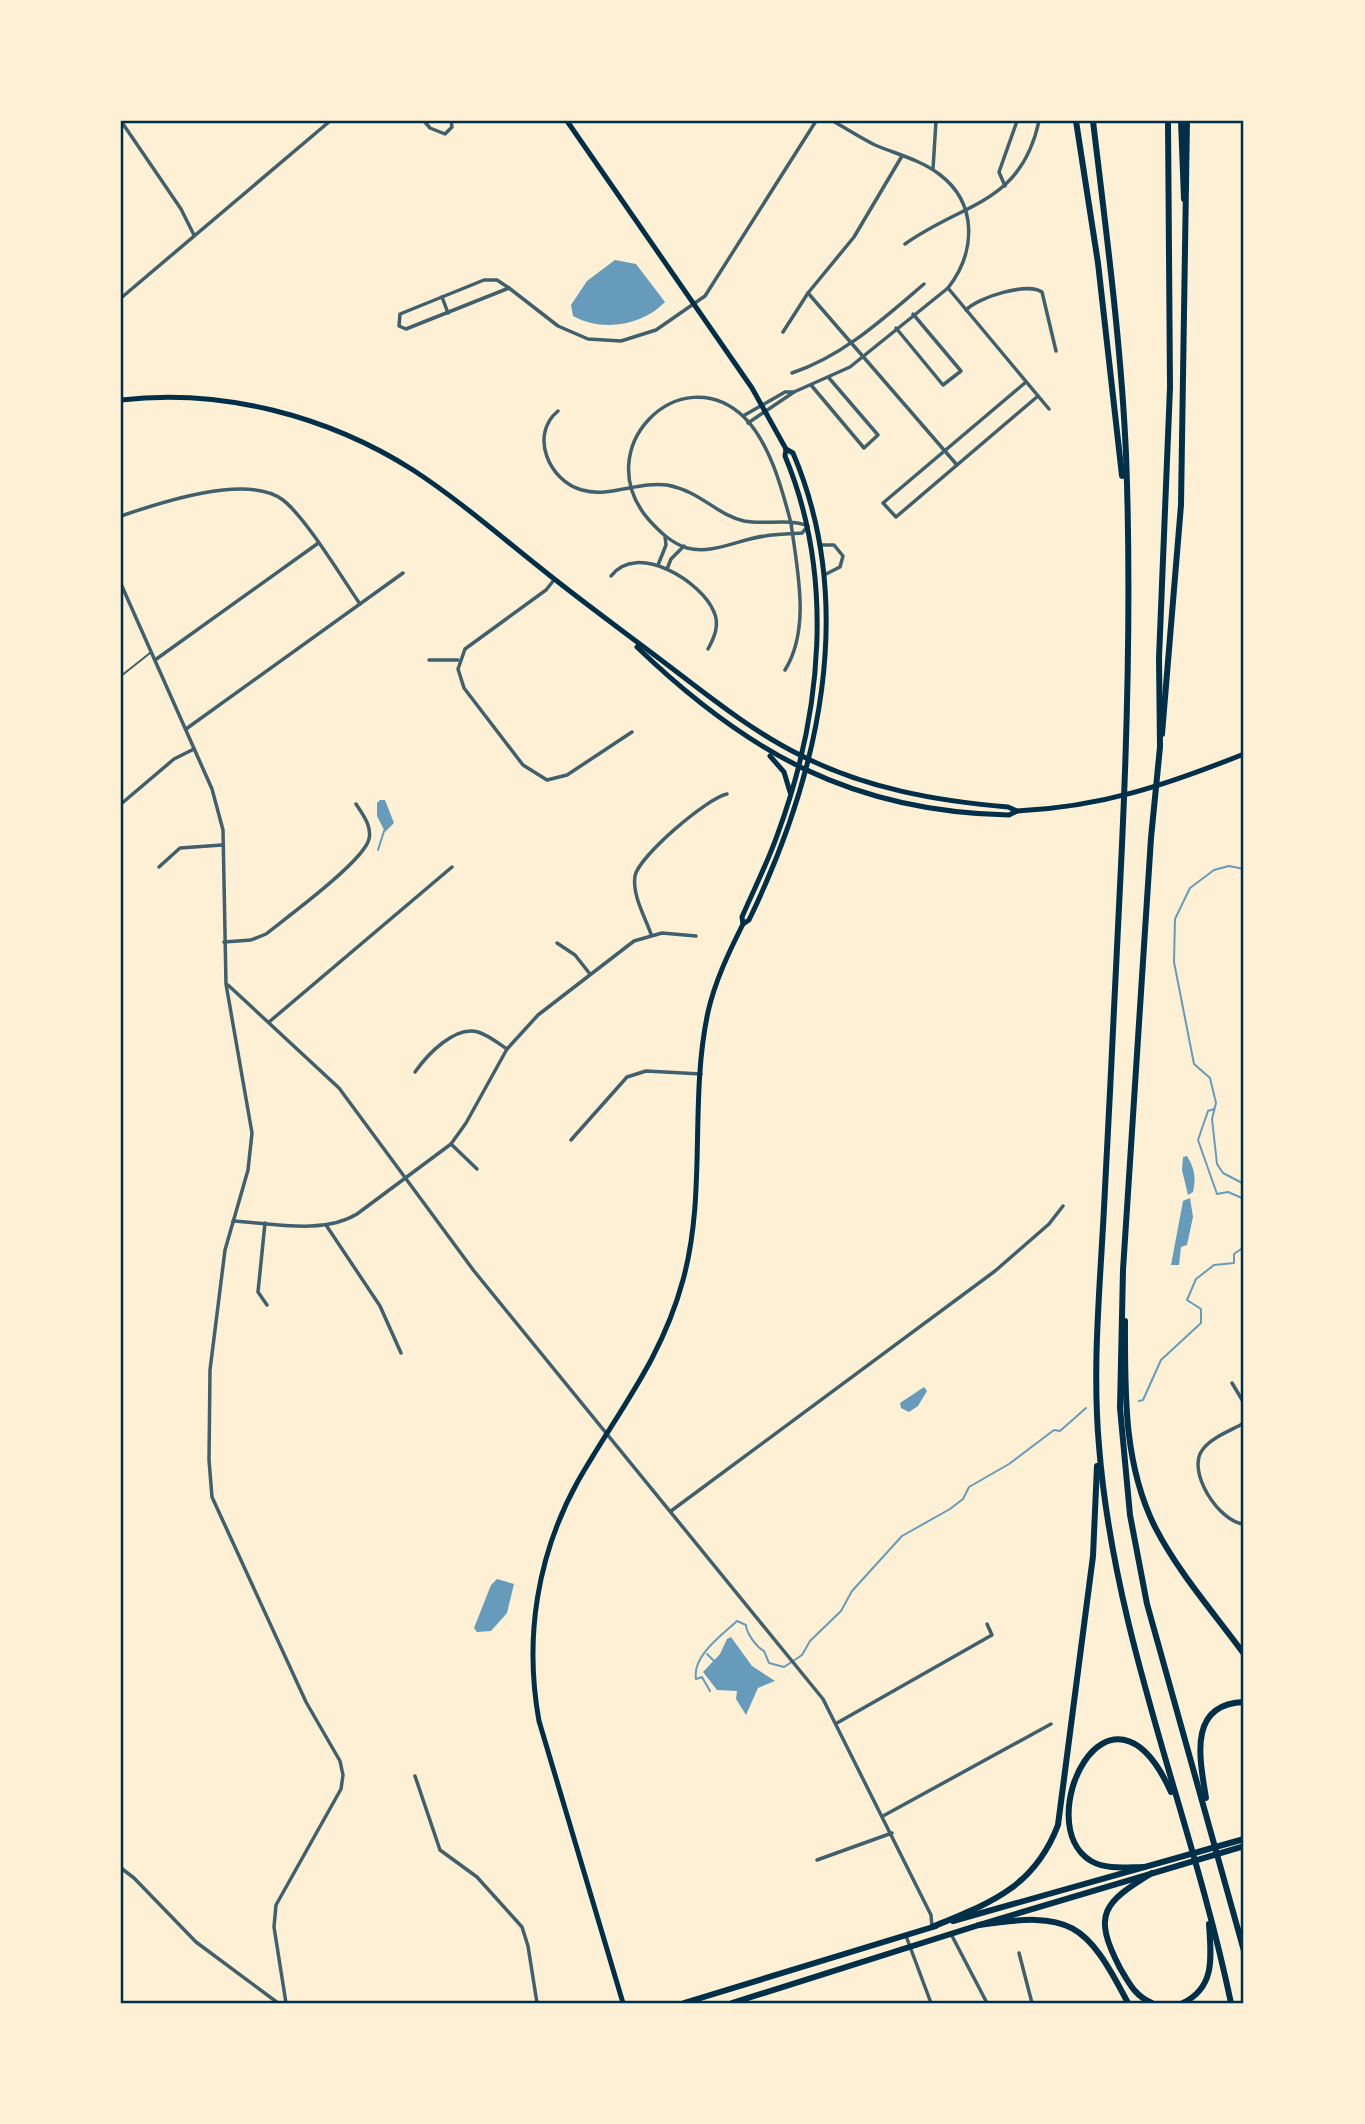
<svg xmlns="http://www.w3.org/2000/svg" width="1365" height="2124" font-family="'Golos Text',sans-serif">
<rect width="100%" height="100%" fill="#fdf0d5"/>
<g fill="#669bbc">
<path d="M 615,260 L 636,264 L 665,302 C 642,326 602,332 573,316 L 571,305 L 587,281 Z"/>
<path d="M 380,800 L 385,800 L 394,823 L 385,832 L 377,816 L 377,803 Z"/>
<path d="M 1187,1156 C 1195,1169 1196,1178 1193,1192 L 1188,1195 L 1182,1170 L 1183,1157 Z"/>
<path d="M 1190,1198 L 1193,1217 L 1187,1245 L 1181,1247 L 1179,1265 L 1171,1265 L 1183,1201 Z"/>
<path d="M 924,1387 L 927,1391 L 918,1406 L 909,1412 L 901,1408 L 900,1403 Z"/>
<path d="M 497,1579 L 514,1584 L 507,1613 L 491,1631 L 477,1632 L 474,1628 L 491,1585 Z"/>
<path d="M 731,1637 L 752,1666 L 775,1681 L 758,1688 L 746,1715 L 736,1699 L 737,1691 L 717,1690 L 703,1672 L 720,1654 L 727,1639 Z"/>
</g>
<g fill="none" stroke-linecap="round" stroke-linejoin="round">
<g stroke="#669bbc" stroke-width="2">
<path d="M 378,850 L 384,831"/>
<path d="M 1244,869 L 1229,866 L 1214,870 L 1190,888 L 1175,919 L 1174,962 L 1194,1064 L 1210,1078 L 1216,1103 L 1212,1119 L 1217,1164 L 1223,1173 L 1244,1184"/>
<path d="M 1214,1109 L 1208,1111 L 1198,1140 L 1217,1194 L 1228,1192 L 1242,1198 L 1244,1204"/>
<path d="M 1244,1213 L 1244,1224"/>
<path d="M 1139,1401 L 1143,1400 L 1161,1360 L 1201,1323 L 1201,1309 L 1187,1300 L 1196,1279 L 1214,1265 L 1234,1263 L 1234,1254 L 1244,1247"/>
<path d="M 707,1654 L 715,1662"/>
<path d="M 710,1691 L 702,1677 L 696,1679 C 692,1656 722,1635 737,1621 L 746,1625 C 746,1632 756,1647 764,1651 L 769,1663 L 784,1667 L 802,1655 L 810,1641 L 841,1611 L 852,1591 L 902,1536 L 950,1509 L 963,1499 L 969,1487 L 1009,1464 L 1054,1430 L 1060,1431 L 1086,1408"/>
</g>
<path stroke="#3f606c" stroke-width="2" d="M 121,676 L 150,653"/>
<g stroke="#3f606c" stroke-width="3.5">
<path d="M 121,121 L 181,209 L 194,235"/>
<path d="M 424,121 L 430,128 L 445,134 L 452,127 L 451,121"/>
<path d="M 933,169 L 936,121"/>
<path d="M 1005,186 L 999,172 L 1017,121"/>
<path d="M 905,244 C 964,202 1021,204 1039,121"/>
<path d="M 484,280 L 497,280 L 509,288 L 406,329 L 399,326 L 400,314 Z"/>
<path d="M 509,288 L 558,326 L 588,339 L 621,341 L 656,330 L 705,296 L 816,121"/>
<path d="M 948,288 L 1049,409"/>
<path d="M 808,293 L 957,465"/>
<path d="M 442,297 L 448,313"/>
<path d="M 121,298 L 330,121"/>
<path d="M 966,310 C 978,297 1028,282 1042,292 L 1056,351"/>
<path d="M 896,328 L 943,385 L 961,371 L 913,314"/>
<path d="M 783,332 L 808,293 L 854,237 L 902,156"/>
<path d="M 792,373 C 843,356 883,319 924,284"/>
<path d="M 1026,382 L 883,503 L 896,517 L 1038,396"/>
<path d="M 811,385 L 864,448 L 878,435 L 829,378"/>
<path d="M 558,411 C 529,435 549,481 582,490 C 609,498 639,481 667,485 C 700,491 717,515 744,521 C 765,525 789,518 808,526 L 802,533 C 790,534 777,534 765,536 C 739,539 713,555 687,548 C 671,543 659,531 649,520 C 587,449 680,356 744,417 C 770,443 782,489 791,523 C 797,569 811,628 785,670"/>
<path d="M 743,416 L 785,392 L 794,392 L 850,367 L 948,288 C 976,252 978,203 939,174 C 921,160 896,154 875,145 C 861,138 847,129 833,121"/>
<path d="M 748,423 L 794,392"/>
<path d="M 121,516 C 159,503 247,473 283,500 C 306,518 342,578 360,604"/>
<path d="M 820,545 L 834,545 L 843,556 L 840,567 L 824,575"/>
<path d="M 658,565 L 666,545 L 665,536"/>
<path d="M 667,569 L 671,559 L 684,546"/>
<path d="M 611,576 C 637,541 702,582 714,612 C 720,625 714,638 708,649"/>
<path d="M 554,580 L 546,590 L 465,649 L 458,669 L 464,688 L 523,765 L 547,780 L 567,775 L 632,732"/>
<path d="M 121,584 L 212,789 L 223,830 L 226,984 L 252,1133 L 248,1170 L 225,1250 L 210,1370 L 209,1460 L 212,1497 L 306,1702 L 340,1761 L 343,1775 L 341,1789 L 276,1905 L 274,1927 L 286,2003"/>
<path d="M 155,660 L 317,544"/>
<path d="M 429,660 L 458,660"/>
<path d="M 186,729 L 403,573"/>
<path d="M 121,804 L 174,759 L 194,749"/>
<path d="M 159,867 L 180,848 L 222,845"/>
<path d="M 651,934 C 645,917 632,895 635,876 C 638,857 707,798 727,794"/>
<path d="M 224,942 L 251,940 L 266,934 C 286,918 364,861 369,839 C 372,826 363,815 356,804"/>
<path d="M 557,943 L 575,955 L 590,974"/>
<path d="M 228,985 L 339,1088 L 474,1271 L 823,1699 L 931,1915 L 932,1927"/>
<path d="M 269,1022 L 452,867"/>
<path d="M 415,1072 C 427,1055 455,1025 478,1032 C 488,1035 498,1043 507,1049"/>
<path d="M 571,1140 L 627,1077 L 646,1071 L 701,1074"/>
<path d="M 451,1144 L 477,1169"/>
<path d="M 233,1221 C 271,1223 323,1235 357,1214 L 451,1144 L 466,1123 L 507,1049 L 538,1015 L 634,941 L 662,933 L 696,936"/>
<path d="M 265,1223 L 258,1292 L 267,1305"/>
<path d="M 326,1225 L 380,1306 L 401,1353"/>
<path d="M 1232,1383 L 1244,1403"/>
<path d="M 1244,1423 C 1232,1430 1212,1437 1203,1449 C 1185,1471 1220,1523 1244,1524"/>
<path d="M 671,1511 L 995,1271 L 1049,1224 L 1063,1206"/>
<path d="M 837,1723 L 992,1635 L 987,1624"/>
<path d="M 415,1776 L 440,1850 L 477,1877 L 522,1927 L 528,1946 L 537,2003"/>
<path d="M 883,1816 L 1051,1724"/>
<path d="M 817,1860 L 892,1833"/>
<path d="M 121,1868 L 134,1878 L 196,1942 L 278,2003"/>
<path d="M 951,1934 L 987,2003"/>
<path d="M 906,1936 L 931,2003"/>
<path d="M 1019,1953 L 1032,2003"/>
</g>
<g stroke="#003049" stroke-width="5">
<path d="M 567,121 L 752,388 L 786,449 L 793,453 C 858,606 819,775 749,920 L 743,924"/>
<path d="M 121,400 C 222,388 328,416 413,470 C 459,500 500,536 543,570 C 584,603 627,634 669,666 C 711,698 752,731 800,755 C 864,788 936,801 1008,807 L 1017,811"/>
<path d="M 637,647 C 747,753 853,812 1009,815 L 1017,811 C 1102,807 1166,785 1244,754"/>
<path d="M 770,756 L 784,772 L 790,792"/>
<path d="M 623,2003 L 539,1721 C 524,1638 537,1555 578,1481 C 618,1411 661,1361 683,1280 C 707,1193 689,1100 708,1012 C 715,981 729,952 743,924 L 742,917 C 754,889 768,862 778,833 C 822,713 835,576 785,456 L 786,449"/>
</g>
<g stroke="#003049" stroke-width="6">
<path d="M 953,1921 L 1244,1839"/>
<path d="M 684,2003 L 936,1926"/>
<path d="M 732,2003 L 979,1925 L 1244,1846"/>
</g>
<g stroke="#003049" stroke-width="6">
<path d="M 1076,121 L 1098,263 L 1122,476"/>
<path d="M 1093,121 C 1106,231 1121,342 1126,454 C 1131,584 1128,715 1122,845 C 1117,966 1110,1087 1104,1208 C 1100,1287 1092,1367 1099,1446 C 1114,1638 1192,1816 1231,2003"/>
<path d="M 1168,121 L 1170,387 L 1159,658 L 1160,747 L 1151,838 L 1123,1270 L 1120,1408 L 1130,1515 L 1147,1604 L 1244,1951"/>
<path d="M 1181,121 L 1184,199"/>
<path d="M 1162,734 L 1181,505 L 1187,121"/>
<path d="M 1125,1321 C 1125,1391 1123,1463 1155,1527 C 1178,1572 1214,1613 1244,1654"/>
<path d="M 1206,1798 C 1200,1760 1187,1704 1244,1702"/>
<path d="M 1144,1867 C 1126,1867 1107,1870 1091,1861 C 1029,1824 1109,1655 1171,1792"/>
<path d="M 1152,1873 C 1103,1903 1092,1914 1120,1968 C 1129,1983 1135,1996 1152,2003"/>
<path d="M 979,1925 C 1071,1911 1086,1922 1128,2003"/>
<path d="M 932,1927 C 990,1903 1034,1888 1058,1825 L 1093,1556 L 1097,1466"/>
<path d="M 1183,2003 C 1216,1987 1211,1956 1209,1924"/>
</g>
</g>
<rect width="1365" height="2124" fill="none" stroke="#fdf0d5" stroke-width="245"/>
<rect x="122" y="122" width="1120" height="1880" fill="none" stroke="#003049" stroke-width="2.5"/>
</svg>
